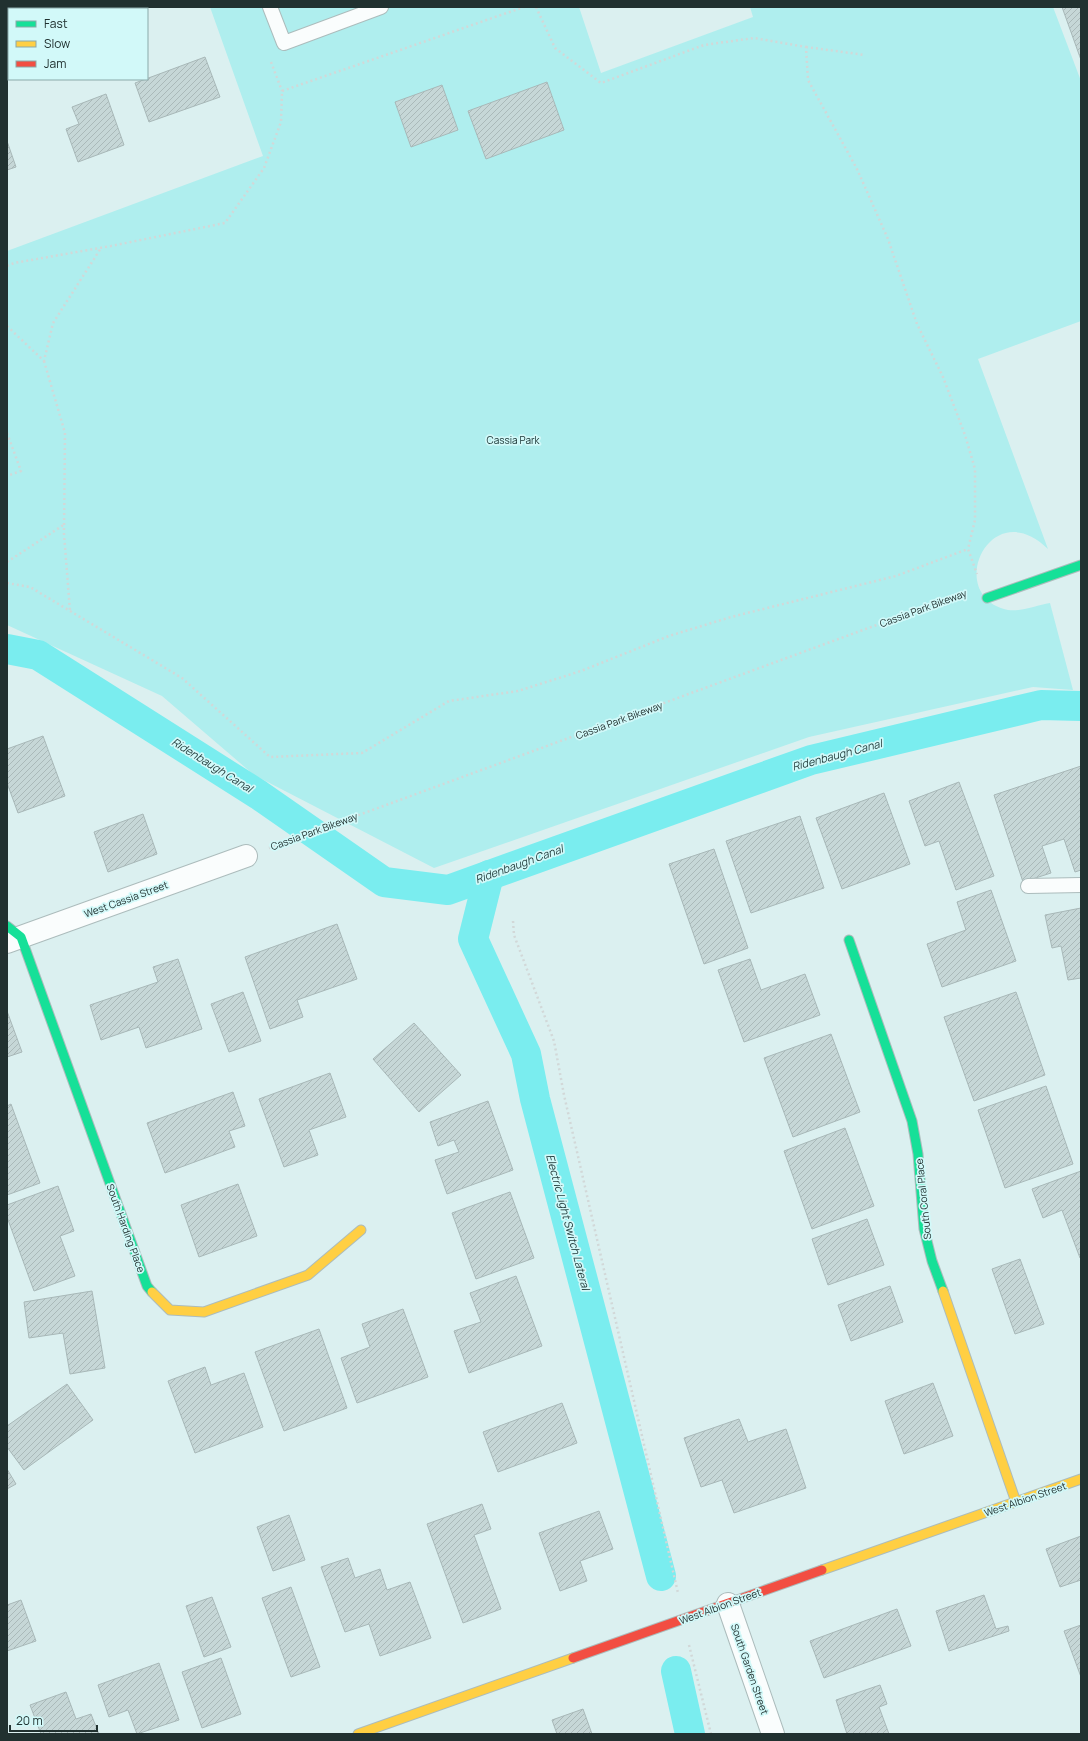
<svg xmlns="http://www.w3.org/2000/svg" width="1088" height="1741" font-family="Manrope,sans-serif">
<defs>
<pattern id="building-hatch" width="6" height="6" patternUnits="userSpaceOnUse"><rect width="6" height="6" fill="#c6d7d7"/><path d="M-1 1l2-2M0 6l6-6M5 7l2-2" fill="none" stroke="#aab9b9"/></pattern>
</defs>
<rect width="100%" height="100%" fill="#dbf0f0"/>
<path fill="#afeeee" d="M 210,7 L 579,7 L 601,73 L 753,17 L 750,7 L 1053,7 L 1081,81 L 1081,321 L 978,359 L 1048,549 C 990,492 943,596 1008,610 C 1022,612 1037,605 1050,603 L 1073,690 L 1033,687 L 809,737 L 434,868 L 254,775 L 162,696 L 7,625 L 7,251 L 263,156 Z"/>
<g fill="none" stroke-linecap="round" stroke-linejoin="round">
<g stroke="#7aedef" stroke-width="30">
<path d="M 7,649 L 38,655 L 259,795 L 384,882 L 448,890 L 811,760 L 1041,705 L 1081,706"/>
<path d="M 489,875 L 473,939 L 526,1054 L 535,1099 L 661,1576"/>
<path d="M 676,1671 L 690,1734"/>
</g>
</g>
<g fill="url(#building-hatch)" stroke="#a8b8b8">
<path d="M 1062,7 L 1081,7 L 1081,60 Z"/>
<path d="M 205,57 L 220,97 L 149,122 L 135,83 Z"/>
<path d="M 547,82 L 564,130 L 486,159 L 468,111 Z"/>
<path d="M 442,85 L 458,130 L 411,147 L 395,102 Z"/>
<path d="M 106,94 L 124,145 L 78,162 L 66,129 L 79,124 L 72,107 Z"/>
<path d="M 7,141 L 16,167 L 7,170 Z"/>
<path d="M 43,736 L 65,796 L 18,813 L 7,783 L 7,749 Z"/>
<path d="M 1081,766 L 1081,870 L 1075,872 L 1064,839 L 1042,846 L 1051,873 L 1023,882 L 994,795 Z"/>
<path d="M 959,782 L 994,876 L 956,890 L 939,841 L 925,846 L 909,801 Z"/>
<path d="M 884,793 L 910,864 L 842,889 L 816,818 Z"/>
<path d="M 143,814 L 157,854 L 108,872 L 94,832 Z"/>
<path d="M 800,816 L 824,888 L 751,913 L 726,841 Z"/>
<path d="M 714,849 L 748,948 L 704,964 L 669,864 Z"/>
<path d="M 991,890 L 1016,961 L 942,987 L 927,944 L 966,930 L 957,902 Z"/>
<path d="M 1081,908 L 1081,978 L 1068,980 L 1061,946 L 1052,948 L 1045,915 Z"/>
<path d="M 337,924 L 357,979 L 297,1000 L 303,1017 L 270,1029 L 245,957 Z"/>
<path d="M 178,959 L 202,1029 L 146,1048 L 139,1027 L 101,1040 L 90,1005 L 158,982 L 153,967 Z"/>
<path d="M 750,959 L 761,990 L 805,974 L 820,1015 L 744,1042 L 718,970 Z"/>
<path d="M 243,992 L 261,1041 L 229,1052 L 211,1004 Z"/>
<path d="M 1016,992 L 1045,1075 L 974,1101 L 944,1017 Z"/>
<path d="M 7,1011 L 22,1052 L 7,1057 Z"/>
<path d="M 414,1023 L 461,1075 L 419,1112 L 373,1059 Z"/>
<path d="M 831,1034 L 860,1112 L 793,1137 L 764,1058 Z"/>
<path d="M 330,1073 L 346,1117 L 309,1130 L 318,1155 L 284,1167 L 259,1099 Z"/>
<path d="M 1046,1086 L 1073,1164 L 1005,1188 L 978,1110 Z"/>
<path d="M 233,1092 L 245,1126 L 229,1131 L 235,1147 L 165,1173 L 147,1123 Z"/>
<path d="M 488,1101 L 513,1170 L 447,1194 L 435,1160 L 459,1152 L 454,1140 L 438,1146 L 430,1122 Z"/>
<path d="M 11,1104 L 40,1183 L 7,1195 L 7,1106 Z"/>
<path d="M 845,1128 L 874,1206 L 812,1229 L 784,1151 Z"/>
<path d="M 1081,1171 L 1081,1257 L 1080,1258 L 1062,1210 L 1043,1218 L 1032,1189 Z"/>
<path d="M 238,1184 L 257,1236 L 199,1257 L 181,1205 Z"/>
<path d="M 58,1186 L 74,1231 L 60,1236 L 75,1276 L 34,1291 L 7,1217 L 7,1205 Z"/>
<path d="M 510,1192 L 534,1258 L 476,1279 L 452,1213 Z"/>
<path d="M 867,1219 L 884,1265 L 828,1285 L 812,1239 Z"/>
<path d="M 1020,1259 L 1044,1324 L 1015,1334 L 992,1269 Z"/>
<path d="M 516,1276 L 542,1346 L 469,1373 L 454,1331 L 481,1322 L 470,1293 Z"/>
<path d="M 890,1286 L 903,1322 L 851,1341 L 838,1305 Z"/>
<path d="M 92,1291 L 105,1368 L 70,1374 L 63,1333 L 29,1338 L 24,1302 Z"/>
<path d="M 403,1309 L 428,1377 L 357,1403 L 341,1358 L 370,1347 L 362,1324 Z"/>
<path d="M 319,1329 L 347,1408 L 284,1431 L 255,1352 Z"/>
<path d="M 205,1367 L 211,1385 L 244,1373 L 263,1427 L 195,1453 L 168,1381 Z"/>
<path d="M 933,1383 L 953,1436 L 904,1454 L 885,1401 Z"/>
<path d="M 67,1384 L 93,1420 L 24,1470 L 7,1447 L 7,1426 Z"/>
<path d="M 562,1403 L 577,1443 L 498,1472 L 483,1432 Z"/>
<path d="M 739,1419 L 748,1442 L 786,1429 L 806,1488 L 734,1513 L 722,1480 L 701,1487 L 684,1438 Z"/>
<path d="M 7,1469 L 16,1484 L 7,1489 Z"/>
<path d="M 482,1504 L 491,1529 L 474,1535 L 501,1609 L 463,1623 L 427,1524 Z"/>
<path d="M 599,1511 L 613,1549 L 580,1561 L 587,1581 L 560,1591 L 539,1533 Z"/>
<path d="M 289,1515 L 305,1560 L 273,1571 L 257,1527 Z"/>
<path d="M 1081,1536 L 1081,1580 L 1060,1587 L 1046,1549 Z"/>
<path d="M 348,1558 L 355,1578 L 380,1569 L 387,1590 L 410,1582 L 431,1638 L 380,1656 L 369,1624 L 345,1632 L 321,1567 Z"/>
<path d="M 291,1587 L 320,1667 L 291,1677 L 262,1598 Z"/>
<path d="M 984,1595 L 996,1629 L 1008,1626 L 1009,1631 L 949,1651 L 936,1611 Z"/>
<path d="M 212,1597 L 231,1647 L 204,1657 L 186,1606 Z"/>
<path d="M 21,1600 L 36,1641 L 7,1651 L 7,1605 Z"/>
<path d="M 897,1609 L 911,1646 L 824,1678 L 810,1641 Z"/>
<path d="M 1081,1625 L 1081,1677 L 1064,1631 Z"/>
<path d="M 221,1658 L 241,1714 L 202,1728 L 182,1672 Z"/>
<path d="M 159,1663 L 179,1720 L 137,1734 L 128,1710 L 109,1717 L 98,1685 Z"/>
<path d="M 880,1685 L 887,1704 L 879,1707 L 889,1734 L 847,1734 L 836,1700 Z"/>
<path d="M 66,1692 L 76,1719 L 91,1714 L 99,1734 L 41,1734 L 30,1705 Z"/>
<path d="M 583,1709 L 592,1734 L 557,1734 L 552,1720 Z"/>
</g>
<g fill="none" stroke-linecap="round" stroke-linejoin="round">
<g stroke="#acbcbc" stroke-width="16">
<g id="lane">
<path d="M 270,7 L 284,43 L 381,7"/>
<path d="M 1028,886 L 1081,885"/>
</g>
</g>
<g stroke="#acbcbc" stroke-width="24">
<g id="street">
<path d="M 73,9 L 79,7"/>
<path d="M 7,33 L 9,32"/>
<path d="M 7,942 L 246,856"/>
<path d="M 728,1604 L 773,1734"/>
</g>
</g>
<g stroke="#acbcbc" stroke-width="11">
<g id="fast">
<path d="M 987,598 L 1081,565"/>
<path d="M 7,926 L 21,937 L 147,1286 L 152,1292"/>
<path d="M 849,940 L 912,1121 L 918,1154 L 924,1229 L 932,1261 L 943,1291"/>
</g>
</g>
<g stroke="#acbcbc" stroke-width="11">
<g id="slow">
<path d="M 943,1291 L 1016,1502"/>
<path d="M 152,1292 L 170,1310 L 204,1312 L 308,1275 L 361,1230"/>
<path d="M 822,1570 L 1081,1479"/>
<path d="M 358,1734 L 573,1658"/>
</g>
</g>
<g stroke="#acbcbc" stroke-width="11">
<path id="jam" d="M 573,1658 L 822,1570"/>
</g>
<g stroke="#d2d8d8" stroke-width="2.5" stroke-dasharray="2 3" stroke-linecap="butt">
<path d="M 536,7 L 555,48 L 601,83 L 704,45 L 754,38 L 806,47 L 808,80 L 857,169 L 888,239 L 917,324 L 943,377 L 965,435 L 975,469 L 975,520 L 968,549 L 977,574"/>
<path d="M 806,47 L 865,55"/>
<path d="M 271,62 L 282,91"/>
<path d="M 7,266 L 14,263 L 111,246 L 225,223 L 264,168 L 281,122 L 282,91 L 524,7"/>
<path d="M 7,326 L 44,361 L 53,323 L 101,248"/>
<path d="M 44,361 L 65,433 L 64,534 L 70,611"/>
<path d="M 7,433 L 21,471 L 7,476"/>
<path d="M 7,562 L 65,524"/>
<path d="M 7,583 L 30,587 L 182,678 L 270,757 L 362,753 L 449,701 L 518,691 L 581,671 L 669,636 L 731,617 L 896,576 L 968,549"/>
<path d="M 269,848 L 961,594"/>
<path d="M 513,921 L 514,935 L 554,1041 L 564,1095 L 678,1593"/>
<path d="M 689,1645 L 711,1734"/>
</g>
<use href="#lane" stroke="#fafdfd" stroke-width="14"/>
<use href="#street" stroke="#fafdfd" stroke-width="22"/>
<use href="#fast" stroke="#16e098" stroke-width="9"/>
<use href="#slow" stroke="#ffcf43" stroke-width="9"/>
<use href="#jam" stroke="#f24e42" stroke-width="9"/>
</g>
<g text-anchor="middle" stroke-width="3.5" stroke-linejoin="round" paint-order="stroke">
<g font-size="10" fill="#152f2f" stroke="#d2f9f9">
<text x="513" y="444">Cassia Park</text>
</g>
<g font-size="10" fill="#213130" stroke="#d2f9f9">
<text transform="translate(923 608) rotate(-20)" y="4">Cassia Park Bikeway</text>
<text transform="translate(619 720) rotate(-20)" y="4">Cassia Park Bikeway</text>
<text transform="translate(314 831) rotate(-20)" y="4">Cassia Park Bikeway</text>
<text transform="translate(126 899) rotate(-20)" y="4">West Cassia Street</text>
<text transform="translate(923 1199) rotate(-96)" y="4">South Coral Place</text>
<text transform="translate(126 1228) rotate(70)" y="4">South Harding Place</text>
<text transform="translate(1025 1499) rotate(-19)" y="4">West Albion Street</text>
<text transform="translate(720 1606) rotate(-20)" y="4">West Albion Street</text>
<text transform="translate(750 1669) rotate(71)" y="4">South Garden Street</text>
</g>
<g font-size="11" font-style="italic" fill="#264040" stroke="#d2f9f9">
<text transform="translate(837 755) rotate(-15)" y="4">Ridenbaugh Canal</text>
<text transform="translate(212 765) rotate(32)" y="4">Ridenbaugh Canal</text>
<text transform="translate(519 864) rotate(-20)" y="4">Ridenbaugh Canal</text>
<text transform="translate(568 1222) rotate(75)" y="4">Electric Light Switch Lateral</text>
</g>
</g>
<rect width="1088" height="1741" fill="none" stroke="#213130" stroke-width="16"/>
<rect x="8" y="8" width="140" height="72" fill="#d2f9f9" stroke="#8ba9a9"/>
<rect x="16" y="21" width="20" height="6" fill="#16e098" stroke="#8ba9a9"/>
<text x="44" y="28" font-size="12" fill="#213130">Fast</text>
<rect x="16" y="41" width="20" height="6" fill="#ffcf43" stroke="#8ba9a9"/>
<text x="44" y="48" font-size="12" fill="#213130">Slow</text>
<rect x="16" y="61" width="20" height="6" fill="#f24e42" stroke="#8ba9a9"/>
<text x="44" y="68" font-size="12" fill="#213130">Jam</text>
<path d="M10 1725v6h87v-6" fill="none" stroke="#213130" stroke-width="2"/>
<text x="16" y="1725" font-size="12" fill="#213130" stroke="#d2f9f9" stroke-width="3" paint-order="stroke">20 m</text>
</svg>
